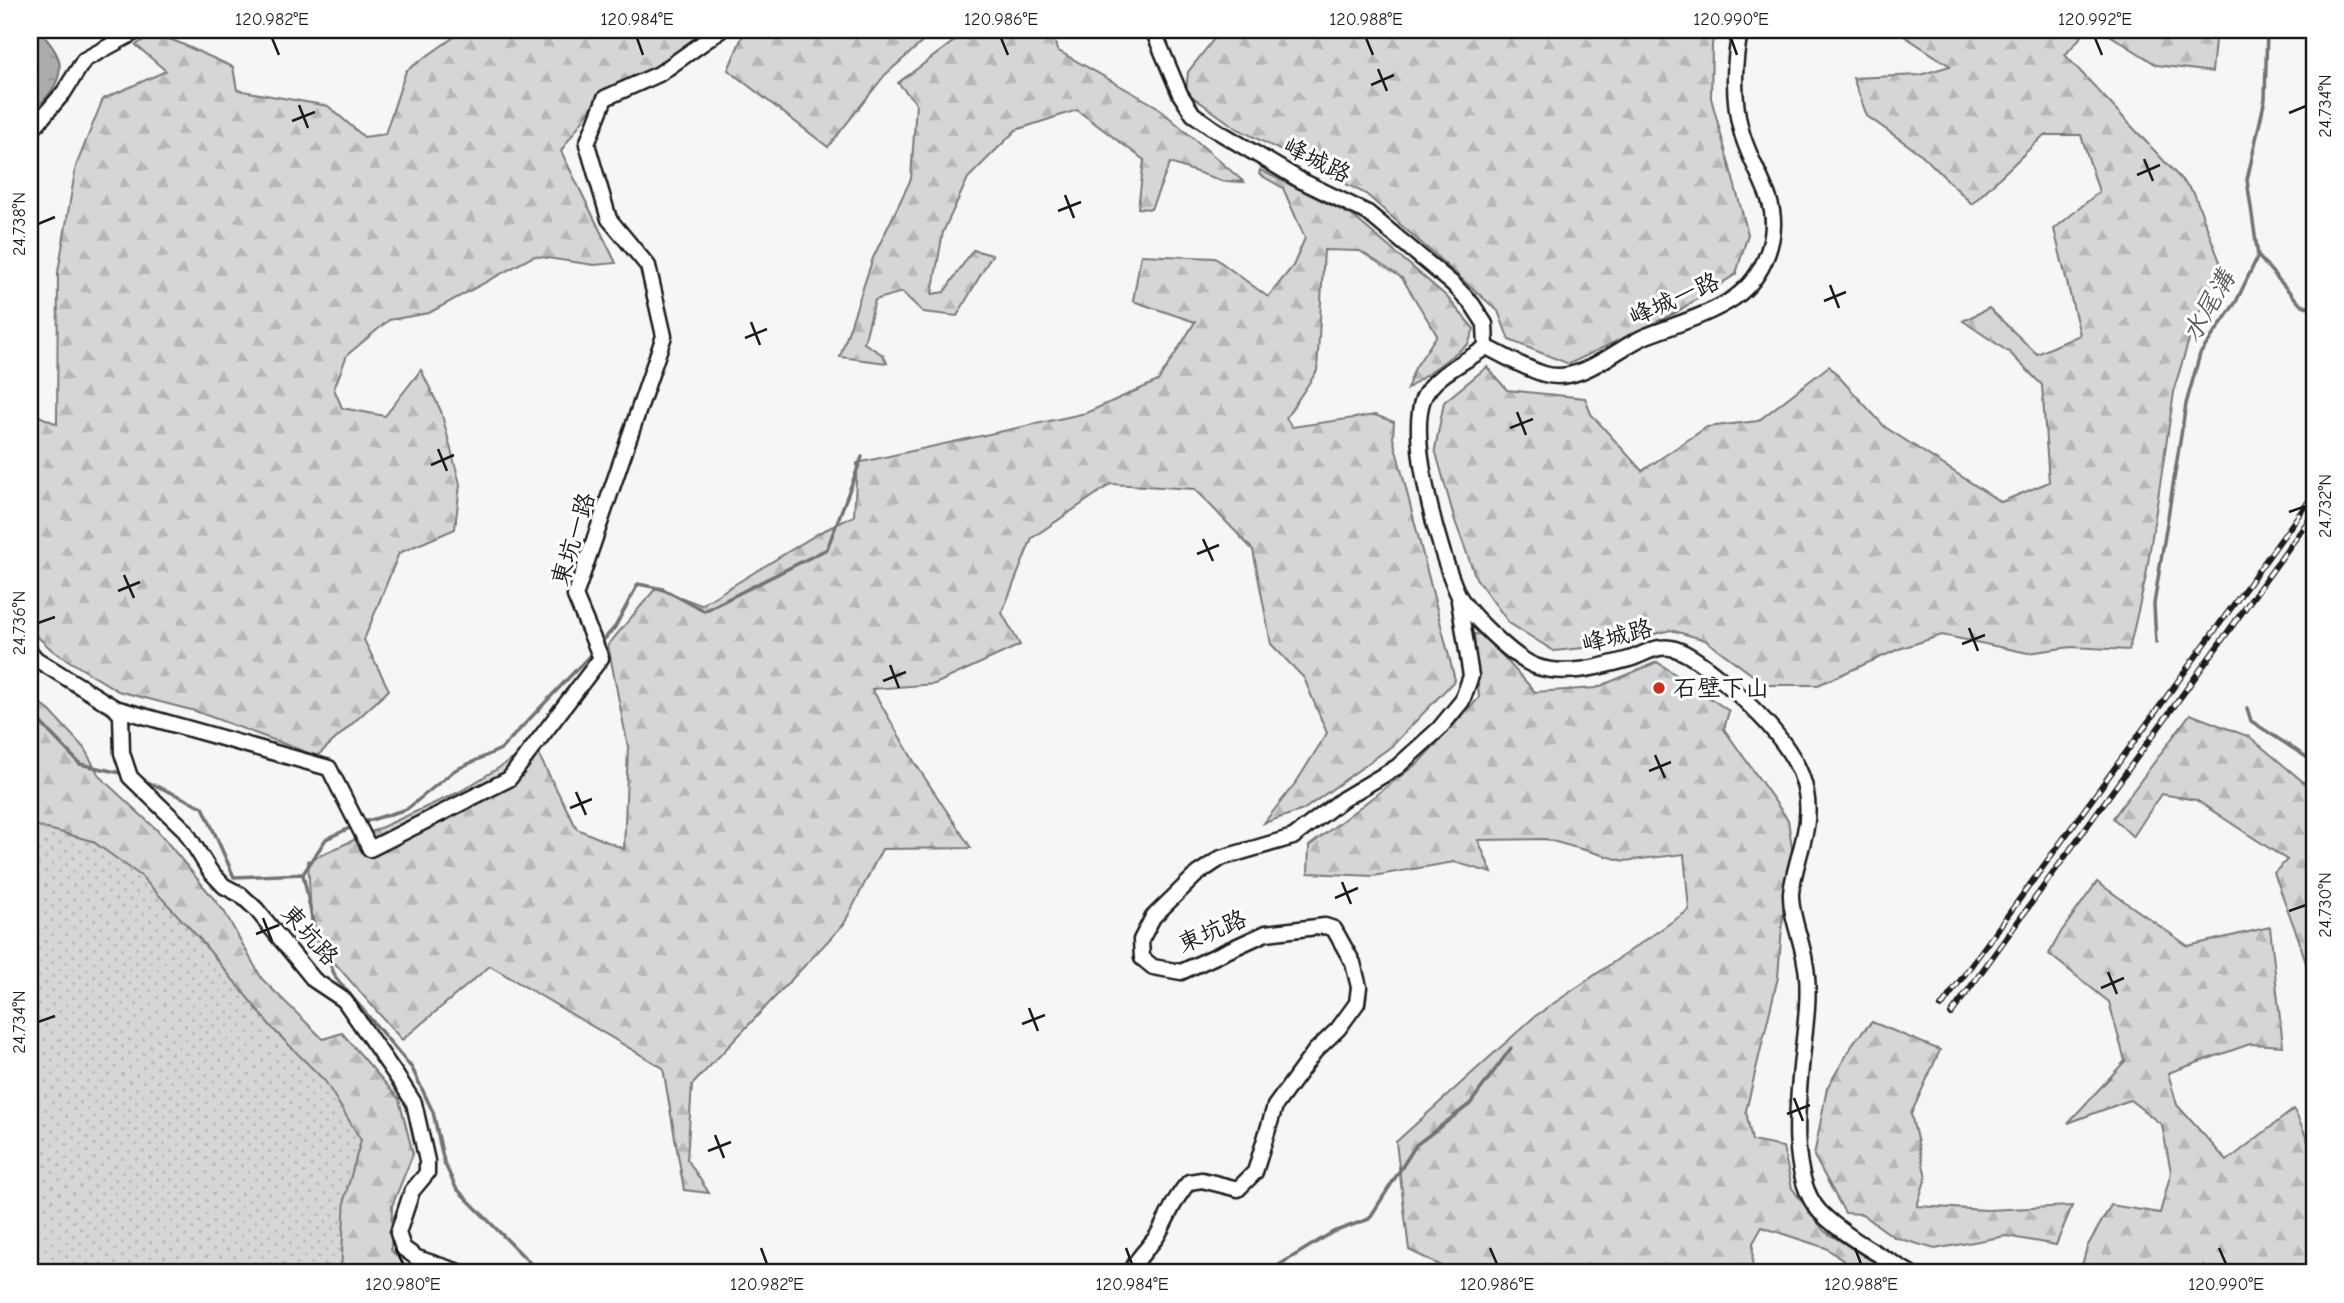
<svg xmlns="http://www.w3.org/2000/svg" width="2344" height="1303" font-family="'Comic Neue','LXGW WenKai TC',sans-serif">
<defs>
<pattern id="grass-dots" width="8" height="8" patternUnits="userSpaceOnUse" patternTransform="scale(1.75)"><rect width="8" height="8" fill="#d6d6d6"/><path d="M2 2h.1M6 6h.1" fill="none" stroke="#b7b7b7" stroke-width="1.8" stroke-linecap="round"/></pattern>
<pattern id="forest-firs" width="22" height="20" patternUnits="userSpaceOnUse" patternTransform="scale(1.75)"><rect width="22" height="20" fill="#d6d6d6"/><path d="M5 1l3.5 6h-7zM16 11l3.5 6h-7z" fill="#b7b7b7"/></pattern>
<pattern id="water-ripples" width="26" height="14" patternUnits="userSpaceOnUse" patternTransform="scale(1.75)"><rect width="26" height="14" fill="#acacac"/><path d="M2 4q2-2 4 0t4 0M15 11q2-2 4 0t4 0" fill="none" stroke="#939393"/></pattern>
</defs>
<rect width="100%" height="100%" fill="#f6f6f6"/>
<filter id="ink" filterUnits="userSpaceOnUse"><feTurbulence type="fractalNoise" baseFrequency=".0143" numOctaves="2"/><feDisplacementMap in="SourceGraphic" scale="14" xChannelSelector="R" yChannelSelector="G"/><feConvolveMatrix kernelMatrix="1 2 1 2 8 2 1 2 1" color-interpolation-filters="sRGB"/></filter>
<g filter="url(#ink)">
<path fill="url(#grass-dots)" stroke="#797979" stroke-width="2" d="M 30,766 L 59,772 L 378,1116 L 372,1273 L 30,1273 Z"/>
<g fill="url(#forest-firs)" stroke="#797979" stroke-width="2">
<path d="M 464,30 L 712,30 L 654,71 L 603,91 L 561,151 L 616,263 L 594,265 L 534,256 L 429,313 L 389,320 L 347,355 L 334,389 L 342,408 L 385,416 L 421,370 L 441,411 L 460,484 L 455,529 L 399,553 L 364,640 L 389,690 L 317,756 L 195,711 L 118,691 L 53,651 L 30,630 L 30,436 L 39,416 L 57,424 L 58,272 L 76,166 L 103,99 L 166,71 L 136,45 L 152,34 L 175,41 L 233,67 L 237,90 L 328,106 L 364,137 L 385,134 L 406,71 Z"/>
<path d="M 745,30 L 936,30 L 885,75 L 828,147 L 728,70 Z"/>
<path d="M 969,30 L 1052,30 L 1057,50 L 1156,106 L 1244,182 L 1223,181 L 1170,163 L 1151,209 L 1138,208 L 1144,160 L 1077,110 L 1016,130 L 968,178 L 943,232 L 932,294 L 944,292 L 973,250 L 992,255 L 957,316 L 923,312 L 902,292 L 875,300 L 864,343 L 883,355 L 887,363 L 840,357 L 873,258 L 911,179 L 916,103 L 898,83 Z"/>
<path d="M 1221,30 L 1717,30 L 1712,44 L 1711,98 L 1748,234 L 1736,274 L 1675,313 L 1569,364 L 1509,340 L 1498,311 L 1366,194 L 1236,128 L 1186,92 L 1188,72 Z"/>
<path d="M 1895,30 L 2087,30 L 2065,55 L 2194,193 L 2223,270 L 2195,320 L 2175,386 L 2146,576 L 2129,650 L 2071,647 L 2028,653 L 1942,635 L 1899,649 L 1818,685 L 1766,685 L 1705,640 L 1671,630 L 1603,646 L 1554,651 L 1509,623 L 1476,578 L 1455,521 L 1435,449 L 1444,402 L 1487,367 L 1507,390 L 1585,398 L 1591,414 L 1642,471 L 1707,427 L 1758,421 L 1829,366 L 1885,427 L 2001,502 L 2049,482 L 2042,385 L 2010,353 L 1963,321 L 1989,308 L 2037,354 L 2080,335 L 2054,229 L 2099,192 L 2081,135 L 2044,135 L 1972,204 L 1922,155 L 1867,116 L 1853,78 L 1920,75 L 1950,66 Z"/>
<path d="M 2102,30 L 2216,30 L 2212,72 L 2157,65 Z"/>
<path d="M 1260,170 L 1353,216 L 1446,296 L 1474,329 L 1468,344 L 1407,389 L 1415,368 L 1437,335 L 1402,278 L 1360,251 L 1324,250 L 1317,371 L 1286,418 L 1292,427 L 1375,415 L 1394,422 L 1393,438 L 1455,680 L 1392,746 L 1303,810 L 1264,823 L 1297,781 L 1327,733 L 1304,678 L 1271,644 L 1253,550 L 1195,489 L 1111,484 L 1032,538 L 1002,613 L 1020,645 L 935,684 L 872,689 L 915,763 L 971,848 L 882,849 L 844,924 L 692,1085 L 687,1159 L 709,1193 L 684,1190 L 663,1068 L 490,966 L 402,1040 L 312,937 L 308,861 L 461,791 L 534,746 L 577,829 L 624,849 L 628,747 L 608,645 L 656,588 L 701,605 L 819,533 L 854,516 L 857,463 L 1086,413 L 1158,381 L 1195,322 L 1133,301 L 1141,255 L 1215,258 L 1268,297 L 1293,266 L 1305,238 L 1283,188 L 1259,174 Z"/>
<path d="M 1474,634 L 1484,635 L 1535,692 L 1596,688 L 1657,662 L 1729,711 L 1724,729 L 1788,820 L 1793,854 L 1784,902 L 1778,977 L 1746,1111 L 1752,1141 L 1783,1147 L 1792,1188 L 1824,1231 L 1892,1273 L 1860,1273 L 1826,1248 L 1762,1227 L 1753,1243 L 1752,1273 L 1456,1273 L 1409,1250 L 1396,1142 L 1534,1017 L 1689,910 L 1684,854 L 1624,861 L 1545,839 L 1478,840 L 1492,873 L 1454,862 L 1373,876 L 1308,873 L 1309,846 L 1419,762 L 1479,698 Z"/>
<path d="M 30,695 L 50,711 L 84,748 L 100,777 L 157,830 L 224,911 L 262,979 L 323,1039 L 342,1033 L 399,1099 L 413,1154 L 392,1206 L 391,1250 L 412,1273 L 341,1273 L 345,1197 L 361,1140 L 325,1081 L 273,1029 L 199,938 L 141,876 L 92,841 L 30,824 Z"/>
<path d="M 2190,714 L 2250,737 L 2314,791 L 2314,990 L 2299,940 L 2274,873 L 2287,860 L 2196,800 L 2161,794 L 2133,837 L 2113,818 Z"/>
<path d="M 2097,882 L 2188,946 L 2270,927 L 2283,1046 L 2250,1044 L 2168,1073 L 2177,1105 L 2227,1161 L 2294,1109 L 2314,1155 L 2314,1273 L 2080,1273 L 2087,1247 L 2111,1205 L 2160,1213 L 2171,1172 L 2162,1125 L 2130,1100 L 2068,1123 L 2125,1061 L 2109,1002 L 2049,954 L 2061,932 Z"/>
<path d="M 1872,1022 L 1940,1050 L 1911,1114 L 1926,1177 L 1917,1206 L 1987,1210 L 2072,1206 L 2056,1245 L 2006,1236 L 1935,1249 L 1894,1237 L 1862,1214 L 1845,1213 L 1814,1156 L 1827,1088 L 1856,1039 Z"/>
</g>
<path fill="url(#water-ripples)" stroke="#727272" stroke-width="2" d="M 30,30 L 39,30 C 45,37 52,45 56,53 C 68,75 48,101 30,110 Z"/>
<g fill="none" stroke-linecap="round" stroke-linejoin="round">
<g stroke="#727272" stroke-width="3.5">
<path d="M 2258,256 L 2300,304 L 2314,309"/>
<path d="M 2156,643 L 2154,604 L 2186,404 L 2200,354 L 2236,302 L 2258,256 L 2247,180 L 2265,99 L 2267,30"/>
<path d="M 600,644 L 615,627 L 638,584 L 663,589 L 704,611 L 827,549 L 862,457"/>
<path d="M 2247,708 L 2251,721 L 2314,762"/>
<path d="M 30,716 L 39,721 L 80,764 L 125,774"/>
<path d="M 139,778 L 203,807 L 234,877 L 303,874 L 314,927 L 336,978 L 412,1068 L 433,1112 L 444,1162 L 456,1188 L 540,1273"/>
<path d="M 361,823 L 407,809 L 455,770 L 501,749 L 595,650"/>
<path d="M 303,874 L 326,839 L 354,826"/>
<path d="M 1266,1273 L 1333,1232 L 1369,1219 L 1416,1145 L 1470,1104 L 1511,1048"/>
</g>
<g stroke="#1c1c1c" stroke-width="19">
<g id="minor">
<path d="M 1153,30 L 1180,94 L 1193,114 L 1214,129 L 1300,180 L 1368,213 L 1453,284 L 1472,304 L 1485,324 L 1486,347 C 1466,362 1433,375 1423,399 C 1408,440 1439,551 1457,592 C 1466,612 1514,658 1535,666 C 1564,677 1600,667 1629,659 C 1643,655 1655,645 1671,648 C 1696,652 1748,703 1766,722 C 1797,757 1816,790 1804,837 C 1800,855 1793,875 1791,893 C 1790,915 1802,940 1805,962 C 1808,976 1808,992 1807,1007 C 1804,1062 1780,1168 1820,1212 C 1845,1237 1880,1255 1910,1273"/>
<path d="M 30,132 L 64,92 L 84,60 L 139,30"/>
<path d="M 1486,347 C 1505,356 1524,368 1544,374 C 1580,385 1615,349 1646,336 C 1674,325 1709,315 1734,298 C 1764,277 1781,235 1769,199 C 1761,176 1747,154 1741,130 C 1733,101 1733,59 1741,30"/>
<path d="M 30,652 L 36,659 L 115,708 L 121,715 L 122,753 L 130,777 L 184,829 L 210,871 L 224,886 L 241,895 L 256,909 L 314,980 L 344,1000 L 402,1084 L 414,1103 L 427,1161 L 427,1173 L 412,1191 L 398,1233 L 403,1248 L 417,1258 L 462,1273"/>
<path d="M 115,708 L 329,768 L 370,849 L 509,779 L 601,658 L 575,596 L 664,336 L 648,266 L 609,219 L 587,144 L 605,98 L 659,74 L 721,30"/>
<path d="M 1131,1273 C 1136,1258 1148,1249 1157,1236 C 1168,1218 1174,1198 1189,1182 L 1202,1180 L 1238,1189 L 1255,1172 L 1275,1106 L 1315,1051 L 1338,1029 L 1357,1003 L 1359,987 L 1353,963 L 1334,929 L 1325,926 L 1266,933 L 1181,972 L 1153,967 L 1142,958 L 1141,940 L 1153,917 L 1197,874 L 1221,858 L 1293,837 L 1343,799 L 1397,767 L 1439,729 L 1462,701 L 1471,676 L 1459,601"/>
</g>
</g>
<use href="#minor" stroke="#fff" stroke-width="14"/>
<g stroke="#1c1c1c" stroke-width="6">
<g id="rail">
<path d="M 1941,1007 L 2314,494"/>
<path d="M 1951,1014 L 2314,513"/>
</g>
</g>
<use href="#rail" stroke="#fff" stroke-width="3.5" stroke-dasharray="10" stroke-linecap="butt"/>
</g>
</g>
<path fill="none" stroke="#1c1c1c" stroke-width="2.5" d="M 272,38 L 279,55M 637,38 L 643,55M 1001,38 L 1008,55M 1366,38 L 1373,55M 1731,38 L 1737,55M 2095,38 L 2102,55M 1378,69 L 1387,91M 1371,85 L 1394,75M 299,105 L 308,128M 2289,113 L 2306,106M 292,121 L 315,112M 2144,159 L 2153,181M 2137,175 L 2160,165M 1065,195 L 1074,218M 1058,211 L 1081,202M 38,224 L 55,217M 1830,285 L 1839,308M 1824,301 L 1846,292M 751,322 L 760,345M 745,338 L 767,329M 1517,412 L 1526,435M 1510,428 L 1533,419M 438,449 L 447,471M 431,465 L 454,455M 2289,512 L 2306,506M 1203,539 L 1213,561M 1197,554 L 1219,545M 124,575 L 134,598M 118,591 L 140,582M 38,623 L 55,617M 1969,628 L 1978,651M 1962,644 L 1985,635M 890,665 L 899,688M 883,681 L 906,672M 1655,755 L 1665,778M 1649,771 L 1671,762M 576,792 L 586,815M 570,808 L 592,799M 1342,882 L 1351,904M 1335,898 L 1358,888M 2289,911 L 2306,905M 263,918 L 272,941M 256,934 L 279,925M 2108,972 L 2117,994M 2101,988 L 2124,978M 1029,1008 L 1038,1031M 38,1022 L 55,1016M 1022,1024 L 1045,1015M 1794,1098 L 1803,1121M 1787,1114 L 1810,1105M 715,1135 L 724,1158M 708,1151 L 731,1142M 396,1248 L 403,1264M 761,1248 L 767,1264M 1126,1248 L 1132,1264M 1490,1248 L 1497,1264M 1855,1248 L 1861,1264M 2219,1248 L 2226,1264"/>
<circle fill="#c8321e" stroke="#fff" stroke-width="2.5" cx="1659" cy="688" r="7"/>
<g text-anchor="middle" stroke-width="6" stroke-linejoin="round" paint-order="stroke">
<g font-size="24" fill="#1c1c1c" stroke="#fff">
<text transform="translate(1317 160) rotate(26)" y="8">峰城路</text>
<text transform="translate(1674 299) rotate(-24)" y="8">峰城一路</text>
<text transform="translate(573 539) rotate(-73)" y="8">東坑一路</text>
<text transform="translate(1617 636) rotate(-14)" y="8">峰城路</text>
<text transform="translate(1212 931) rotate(-23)" y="8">東坑路</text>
<text transform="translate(310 935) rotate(48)" y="8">東坑路</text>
</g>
<g font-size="24" fill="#1c1c1c" stroke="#fff" text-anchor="start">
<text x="1673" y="696">石壁下山</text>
</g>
<g font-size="26" font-style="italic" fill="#5d5d5d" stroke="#fff">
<text transform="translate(2208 306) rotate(-60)" y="9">水尾溝</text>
</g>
</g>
<rect width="2344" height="1303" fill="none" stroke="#fff" stroke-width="77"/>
<rect x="38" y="38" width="2268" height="1226" fill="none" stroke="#1c1c1c" stroke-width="2.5"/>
<g font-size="18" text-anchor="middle" fill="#1c1c1c">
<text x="272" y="25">120.982°E</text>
<text x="637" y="25">120.984°E</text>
<text x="1001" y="25">120.986°E</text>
<text x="1366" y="25">120.988°E</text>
<text x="1731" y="25">120.990°E</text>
<text x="2095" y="25">120.992°E</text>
<text transform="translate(2325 106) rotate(-90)" y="6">24.734°N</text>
<text transform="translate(19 224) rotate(-90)" y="6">24.738°N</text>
<text transform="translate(2325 506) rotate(-90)" y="6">24.732°N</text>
<text transform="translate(19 623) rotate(-90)" y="6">24.736°N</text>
<text transform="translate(2325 905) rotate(-90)" y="6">24.730°N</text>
<text transform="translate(19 1022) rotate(-90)" y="6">24.734°N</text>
<text x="403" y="1290">120.980°E</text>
<text x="767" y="1290">120.982°E</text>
<text x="1132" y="1290">120.984°E</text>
<text x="1497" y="1290">120.986°E</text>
<text x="1861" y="1290">120.988°E</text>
<text x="2226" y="1290">120.990°E</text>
</g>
</svg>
